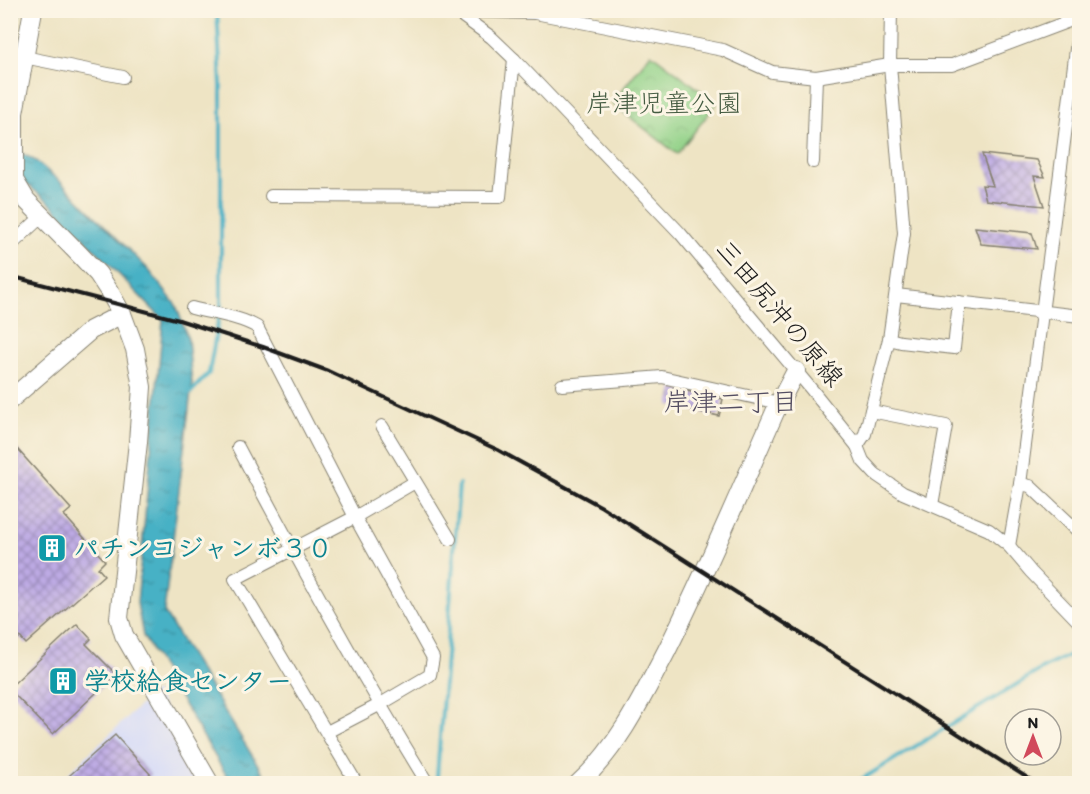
<svg xmlns="http://www.w3.org/2000/svg" width="1090" height="794" font-family="Itim,'Klee One',sans-serif">
<defs>
<pattern id="park-crowns" width="20" height="18" patternUnits="userSpaceOnUse" patternTransform="scale(1.5)"><rect width="20" height="18" fill="#92d288"/><path d="M2 6a3 3 0 1 1 6 0M12 15a3 3 0 1 1 6 0" fill="none" stroke="#7db475"/></pattern>
<pattern id="water-ripples" width="26" height="14" patternUnits="userSpaceOnUse" patternTransform="scale(1.5)"><rect width="26" height="14" fill="#46b1c5"/><path d="M2 4q2-2 4 0t4 0M15 11q2-2 4 0t4 0" fill="none" stroke="#3a8f9f"/></pattern>
<pattern id="building-cross-hatch" width="8" height="8" patternUnits="userSpaceOnUse" patternTransform="scale(1.5)"><rect width="8" height="8" fill="#bdaae4"/><path d="M0 0l8 8M0 8l8-8" fill="none" stroke="#998ab8"/></pattern>
</defs>
<rect width="100%" height="100%" fill="#fcf5e5"/>
<filter id="ink" filterUnits="userSpaceOnUse"><feTurbulence type="fractalNoise" baseFrequency=".0167" numOctaves="2"/><feDisplacementMap in="SourceGraphic" scale="12" xChannelSelector="R" yChannelSelector="G"/><feConvolveMatrix kernelMatrix="1 2 1 2 8 2 1 2 1" color-interpolation-filters="sRGB"/></filter>
<filter id="wash" filterUnits="userSpaceOnUse"><feTurbulence type="fractalNoise" baseFrequency=".008" numOctaves="4" result="noise"/><feDisplacementMap in="SourceGraphic" scale="24" xChannelSelector="R" yChannelSelector="G"/><feGaussianBlur stdDeviation="1.35" result="paint"/><feColorMatrix in="noise" values="0 0 0 0 0 0 0 0 0 0 0 0 0 0 0 0 0 1.4 0 .05"/><feComposite in="paint" operator="in"/></filter>
<g filter="url(#wash)">
<rect width="100%" height="100%" fill="#eee4c4"/>
<path fill="#d3d9f9" d="M 155,691 L 210,784 L 57,784 Z"/>
<path fill="url(#park-crowns)" stroke="#577752" stroke-width="1.5" d="M 651,53 L 717,103 L 677,154 L 612,103 Z"/>
<path fill="url(#water-ripples)" stroke="#316670" stroke-width="1.5" d="M 10,147 L 36,161 L 62,183 L 148,269 L 176,305 L 188,339 L 192,384 L 164,612 L 269,783 L 231,783 L 143,636 L 137,603 L 163,320 L 48,201 L 15,175 Z"/>
<g fill="none" stroke-linecap="round" stroke-linejoin="round">
<g stroke="#46b1c5" stroke-width="4">
<path d="M 10,49 L 19,10"/>
<path d="M 189,394 L 209,373 L 221,305 L 221,85 L 217,10"/>
<path d="M 442,784 L 437,777 L 459,484"/>
<path d="M 854,784 L 1045,667 L 1080,650"/>
</g>
</g>
<g id="blocks">
<g fill="url(#building-cross-hatch)">
<path d="M 982,154 L 1037,160 L 1045,177 L 1034,176 L 1044,206 L 986,200 L 982,185 L 993,186 Z"/>
<path d="M 975,227 L 1032,233 L 1037,249 L 981,244 Z"/>
<path d="M 673,388 L 723,399 L 719,416 L 669,405 Z"/>
<path d="M 10,441 L 71,509 L 64,515 L 105,561 L 98,568 L 104,575 L 26,644 L 20,637 L 10,646 Z"/>
<path d="M 77,624 L 91,639 L 86,644 L 116,674 L 53,734 L 10,690 L 10,687 Z"/>
<path d="M 115,735 L 151,775 L 141,783 L 61,783 Z"/>
</g>
</g>
</g>
<g filter="url(#ink)">
<use href="#blocks" fill-opacity="0" stroke="#858070" stroke-width="1.5"/>
<g fill="none" stroke-linecap="round" stroke-linejoin="round">
<g stroke="#858070" stroke-width="14">
<g id="street">
<path d="M 454,10 L 491,37 L 514,59 L 680,233 L 812,390 L 857,446 L 863,461 L 875,474 L 903,493 L 989,530 L 1009,546 L 1031,572 L 1080,623"/>
<path d="M 455,11 L 535,13 L 723,50 L 772,72 L 816,77 L 890,65 L 952,65 L 1080,17"/>
<path d="M 24,57 L 123,77"/>
<path d="M 813,162 L 816,77"/>
<path d="M 271,196 L 500,197 L 514,59"/>
<path d="M 10,246 L 41,217"/>
<path d="M 896,295 L 1080,316"/>
<path d="M 192,308 C 214,314 238,316 257,327 L 355,517 L 433,658 L 430,675 L 379,705 L 327,732"/>
<path d="M 889,339 L 901,342 L 954,348 L 959,302"/>
<path d="M 562,385 L 662,377 L 779,403"/>
<path d="M 871,411 L 946,426 L 932,505"/>
<path d="M 382,426 L 450,539"/>
<path d="M 857,446 L 865,434 L 889,339 L 904,233 L 890,65 L 891,10"/>
<path d="M 238,447 C 298,561 360,674 428,784"/>
<path d="M 1020,484 L 1030,486 L 1080,533"/>
<path d="M 1009,546 L 1020,484 L 1080,18"/>
<path d="M 357,784 L 235,579 L 355,517 L 415,482"/>
</g>
</g>
<g stroke="#858070" stroke-width="20">
<g id="secondary">
<path d="M 33,10 L 14,113 L 14,180 L 26,200 L 79,254 L 98,274 L 109,291 L 122,314 L 135,349 L 142,387 L 138,442 L 119,618 L 124,635 L 210,784"/>
<path d="M 10,400 L 91,330 L 122,314"/>
<path d="M 578,784 C 618,748 642,698 666,652 C 707,571 742,486 779,403 L 796,371"/>
</g>
</g>
<use href="#street" stroke="#fff" stroke-width="12"/>
<use href="#secondary" stroke="#fff" stroke-width="18"/>
<path stroke="#1c1c1c" stroke-width="4" d="M 10,276 L 179,320 L 263,347 L 328,371 L 498,450 L 602,507 L 1037,784"/>
</g>
</g>
<defs>
<g id="building-square" transform="scale(1.5)"><rect x="-9" y="-9" width="18" height="18" rx="4" fill="#0f9aa8" stroke="#fcf5e5"/><path d="M-4-6H4V6H1V3H-1V6H-4ZM-2.5-4.3h1.7v1.8h-1.7ZM.8-4.3h1.7v1.8H.8ZM-2.5-1h1.7V.8h-1.7ZM.8-1h1.7V.8H.8Z" fill="#fff"/></g>
</defs>
<g fill-rule="evenodd">
<use href="#building-square" x="52" y="548"/>
<use href="#building-square" x="63" y="681"/>
</g>
<g text-anchor="middle" stroke-width="6" stroke-linejoin="round" paint-order="stroke">
<g font-size="26" fill="#455c42" stroke="#fcf5e5">
<text x="664" y="112">岸津児童公園</text>
</g>
<g font-size="26" fill="#1c1c1c" stroke="#fcf5e5">
<text transform="translate(780 313) rotate(50)" y="9">三田尻沖の原線</text>
</g>
<g font-size="26" font-weight="bold" fill="#0d838f" stroke="#fcf5e5" text-anchor="start">
<text x="73" y="557">パチンコジャンボ３０</text>
<text x="84" y="690">学校給食センター</text>
</g>
<g font-size="27" fill="#544e62" stroke="#fcf5e5">
<text x="731" y="411">岸津二丁目</text>
</g>
</g>
<rect width="1090" height="794" fill="none" stroke="#fcf5e5" stroke-width="36"/>
<g transform="translate(1033 737)"><circle r="28" fill="#fcf5e5" stroke="#a29e95" stroke-width="1.5"/>
<path d="M0-4.5L10 22L0 15L-10 22Z" fill="#d1495b"/>
<text y="-9" font-size="16" font-weight="bold" text-anchor="middle" fill="#1c1c1c">N</text>
</g>
</svg>
